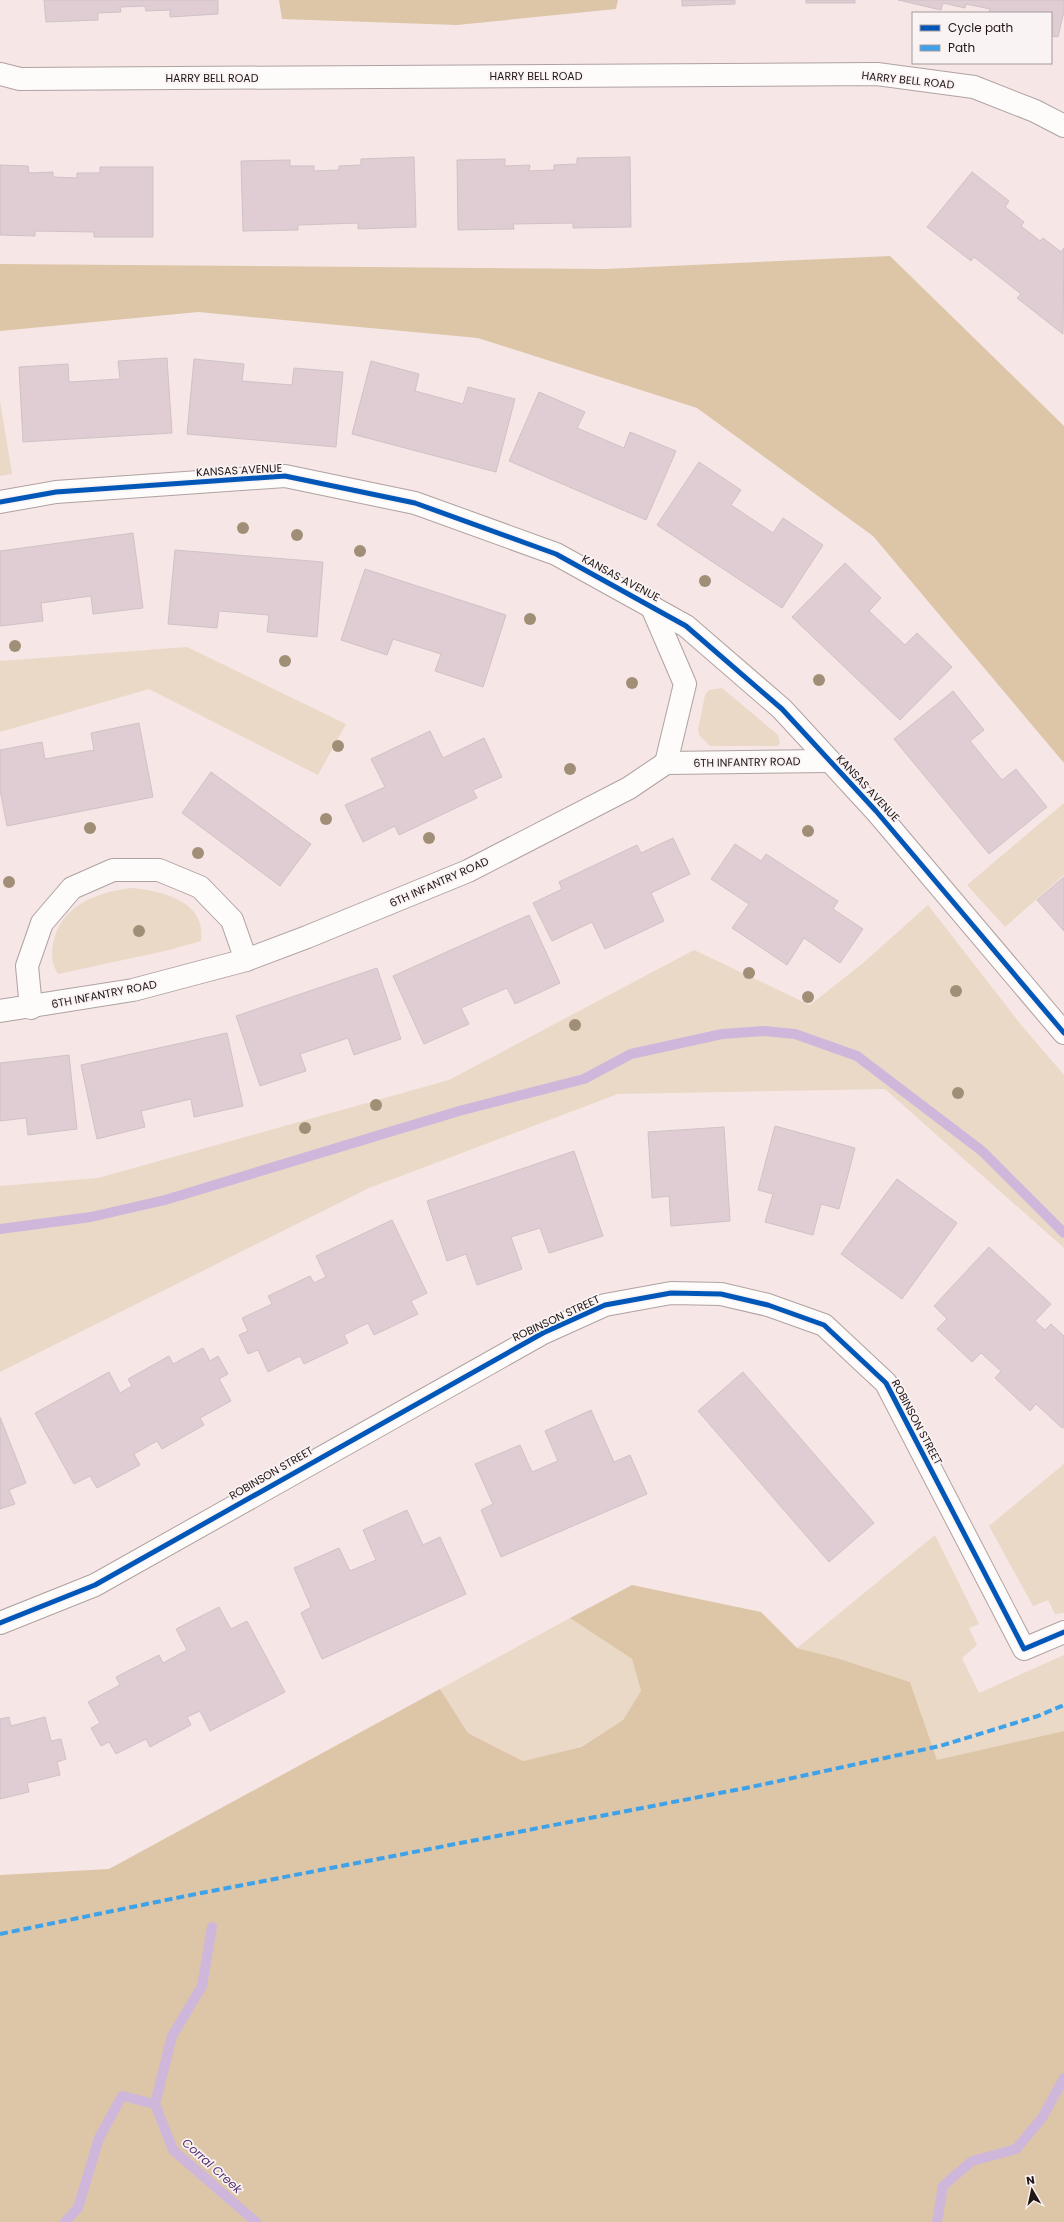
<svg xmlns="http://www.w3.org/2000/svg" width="1064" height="2222" font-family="Poppins,sans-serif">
<rect width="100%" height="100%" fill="#f6e6e6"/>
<g fill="#ead9c6">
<path d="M 0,401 L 12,474 L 0,476 Z"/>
<path d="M 187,647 L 346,724 L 318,775 L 149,689 L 0,732 L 0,661 Z"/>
<path d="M 722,688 L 778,735 L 780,743 L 778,746 L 710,746 L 699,735 L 698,730 L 705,695 L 709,690 Z"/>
<path d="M 1064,803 L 1064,875 L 1005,927 L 967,885 Z"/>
<path d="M 132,888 C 162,891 207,901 201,941 L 165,951 L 58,974 C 52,964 51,955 53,944 C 60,905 97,892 132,888 Z"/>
<path d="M 928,905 L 1022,1026 L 1064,1075 L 1064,1248 L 885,1089 L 618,1094 L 369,1188 L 0,1372 L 0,1186 L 98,1178 L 449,1080 L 694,950 L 810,1005 L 863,963 Z"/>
<path d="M 1064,1464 L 1064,1613 L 1055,1614 L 1048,1600 L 1033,1606 L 989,1526 Z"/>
<path d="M 935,1535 L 979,1624 L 969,1628 L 977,1645 L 962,1658 L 979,1693 L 1064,1655 L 1064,1731 L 937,1761 L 910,1682 L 840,1659 L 797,1648 Z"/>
<path d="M 570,1618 L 632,1659 L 641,1691 L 623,1720 L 580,1747 L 523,1761 L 468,1733 L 440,1689 Z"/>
</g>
<g fill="#dcc6a7">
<path d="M 279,0 L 618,0 L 616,9 L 457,25 L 282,19 Z"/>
<path d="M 890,256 L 1064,426 L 1064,763 L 873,536 L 697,408 L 478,338 L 198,312 L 0,331 L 0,264 L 605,269 Z"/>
<path d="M 632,1585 L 761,1612 L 797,1648 L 840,1659 L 910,1682 L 937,1760 L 1064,1731 L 1064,2222 L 0,2222 L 0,1875 L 109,1869 L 440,1689 L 468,1733 L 523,1761 L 581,1747 L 623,1720 L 641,1691 L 632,1659 L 570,1618 Z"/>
</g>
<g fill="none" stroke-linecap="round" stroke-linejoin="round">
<g stroke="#cfb7dc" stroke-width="10">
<path d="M 0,1229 L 91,1217 L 165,1200 L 459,1111 L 584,1079 L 631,1054 L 722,1034 L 764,1031 L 795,1034 L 857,1056 L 982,1151 L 1064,1233"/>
<path d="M 155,2104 L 172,2036 L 202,1986 L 212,1927"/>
<path d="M 65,2222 L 78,2208 L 99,2138 L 122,2096 L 155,2104 L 173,2150 L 256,2222"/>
<path d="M 937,2222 L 943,2186 L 972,2161 L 1016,2149 L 1042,2118 L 1064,2078"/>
</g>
</g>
<g fill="#dfcdd3" stroke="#cfc2c6">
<path d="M 44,0 L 218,0 L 218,14 L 170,17 L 170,10 L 146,11 L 145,6 L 120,7 L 121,12 L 98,13 L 98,20 L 46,22 Z"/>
<path d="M 682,0 L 735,0 L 735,4 L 682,6 Z"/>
<rect x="806" y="0" width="49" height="3"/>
<path d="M 898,0 L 1064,0 L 1064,11 L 1058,37 L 1051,36 L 1051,13 L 989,13 L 990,9 L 966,4 L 965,8 L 943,3 L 941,10 Z"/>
<path d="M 414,157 L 416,227 L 358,229 L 358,223 L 298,225 L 298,230 L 243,231 L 241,161 L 290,160 L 290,166 L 314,166 L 314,171 L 339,170 L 339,166 L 361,165 L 361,159 Z"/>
<path d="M 630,157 L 631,227 L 573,228 L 573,223 L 513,224 L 514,229 L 458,230 L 457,160 L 505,159 L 505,166 L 530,165 L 529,171 L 554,170 L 554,165 L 577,164 L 577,158 Z"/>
<path d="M 0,165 L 28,166 L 29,173 L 53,172 L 53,177 L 77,178 L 77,173 L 100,173 L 100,167 L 153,167 L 153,237 L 94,237 L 94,232 L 35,231 L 35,236 L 0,235 Z"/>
<path d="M 972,172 L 1009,201 L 1005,207 L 1024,222 L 1021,226 L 1040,241 L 1043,238 L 1061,252 L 1064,248 L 1063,334 L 1017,298 L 1021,294 L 974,257 L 971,261 L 927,227 Z"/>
<path d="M 167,358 L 172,433 L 23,442 L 19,367 L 68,364 L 69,382 L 120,379 L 118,361 Z"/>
<path d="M 194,359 L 244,364 L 242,381 L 292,385 L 294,368 L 343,372 L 336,447 L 187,434 Z"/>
<path d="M 371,361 L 419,374 L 415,391 L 463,404 L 468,387 L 515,399 L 496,472 L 352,434 Z"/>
<path d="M 539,392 L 585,412 L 577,428 L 624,448 L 630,432 L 676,451 L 646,520 L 509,461 Z"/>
<path d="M 699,462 L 741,490 L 731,505 L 773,533 L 783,518 L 823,545 L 782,608 L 657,525 Z"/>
<path d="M 133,533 L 143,608 L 93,614 L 91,596 L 41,603 L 43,621 L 0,626 L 0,551 Z"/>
<path d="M 175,550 L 323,562 L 317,637 L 267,632 L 269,615 L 219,611 L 217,628 L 168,624 Z"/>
<path d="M 845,563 L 881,598 L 869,611 L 905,645 L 917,633 L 952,667 L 900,720 L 792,617 Z"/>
<path d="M 365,569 L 506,615 L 483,687 L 435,671 L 441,654 L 393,639 L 387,655 L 341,640 Z"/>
<path d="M 953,691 L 984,730 L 970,741 L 1002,780 L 1016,769 L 1047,807 L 989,854 L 894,739 Z"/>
<path d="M 139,723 L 153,797 L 7,826 L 0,790 L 0,750 L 42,742 L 45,759 L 94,750 L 91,733 Z"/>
<path d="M 430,731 L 443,758 L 484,738 L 502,777 L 473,790 L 477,798 L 399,835 L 395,826 L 363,842 L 345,805 L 385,787 L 371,759 Z"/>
<path d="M 211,772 L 311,844 L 280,886 L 182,813 Z"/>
<path d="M 673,838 L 690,874 L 651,893 L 664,921 L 605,949 L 592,922 L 552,941 L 533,903 L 562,889 L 559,882 L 637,845 L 641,853 Z"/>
<path d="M 735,844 L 761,861 L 766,854 L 838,901 L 833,909 L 863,929 L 840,963 L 804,938 L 787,965 L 732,928 L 749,904 L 711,879 Z"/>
<path d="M 1064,877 L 1064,931 L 1037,900 Z"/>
<path d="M 529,915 L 560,983 L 515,1004 L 507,988 L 461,1008 L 469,1024 L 424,1044 L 393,976 Z"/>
<path d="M 377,968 L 401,1039 L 354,1055 L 348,1038 L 300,1054 L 306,1071 L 260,1086 L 236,1016 Z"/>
<path d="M 227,1033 L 243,1106 L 194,1117 L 191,1099 L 141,1111 L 145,1127 L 97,1139 L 81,1065 Z"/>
<path d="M 69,1055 L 77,1129 L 28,1135 L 26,1118 L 0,1121 L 0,1063 Z"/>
<path d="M 775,1126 L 855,1148 L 839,1209 L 821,1204 L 813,1235 L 765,1222 L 773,1194 L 758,1190 Z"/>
<path d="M 724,1127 L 730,1221 L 671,1226 L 669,1196 L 652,1198 L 648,1132 Z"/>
<path d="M 574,1151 L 603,1236 L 549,1253 L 540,1228 L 511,1237 L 522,1269 L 477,1285 L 466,1254 L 447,1261 L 427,1201 Z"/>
<path d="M 897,1179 L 957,1223 L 902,1299 L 841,1254 Z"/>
<path d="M 392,1220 L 427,1293 L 411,1301 L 418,1314 L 374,1335 L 368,1323 L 344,1335 L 348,1343 L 304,1364 L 300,1356 L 268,1372 L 258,1350 L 248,1354 L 239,1335 L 248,1331 L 242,1318 L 272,1304 L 268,1296 L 310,1276 L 314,1283 L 326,1277 L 316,1256 Z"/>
<path d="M 989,1247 L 1051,1304 L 1035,1321 L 1045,1330 L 1051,1324 L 1064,1336 L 1064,1427 L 1062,1428 L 1036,1404 L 1030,1411 L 995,1378 L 1001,1371 L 981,1353 L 972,1362 L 937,1329 L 947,1319 L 934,1306 Z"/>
<path d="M 203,1348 L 210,1361 L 218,1356 L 228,1374 L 219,1379 L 231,1401 L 200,1418 L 204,1425 L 162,1449 L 157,1441 L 134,1454 L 140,1465 L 97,1488 L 90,1476 L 74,1484 L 35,1413 L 109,1372 L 120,1393 L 132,1386 L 128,1379 L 169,1356 L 173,1364 Z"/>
<path d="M 743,1372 L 874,1523 L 829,1562 L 698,1411 Z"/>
<path d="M 591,1410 L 614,1462 L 630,1455 L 647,1494 L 501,1557 L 481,1510 L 493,1504 L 475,1464 L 520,1445 L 532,1472 L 558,1461 L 545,1431 Z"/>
<path d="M 0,1417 L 26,1483 L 9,1490 L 15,1504 L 0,1509 Z"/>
<path d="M 407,1510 L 423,1545 L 440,1537 L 466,1594 L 322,1659 L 301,1613 L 311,1607 L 294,1568 L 339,1548 L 350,1571 L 376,1560 L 363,1530 Z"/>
<path d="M 219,1607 L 231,1629 L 247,1621 L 285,1692 L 210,1731 L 200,1711 L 187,1717 L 191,1725 L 150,1747 L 146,1739 L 116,1754 L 109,1742 L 101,1746 L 91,1728 L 100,1723 L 88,1702 L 120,1685 L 116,1677 L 159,1655 L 163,1663 L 187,1650 L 176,1629 Z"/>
<path d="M 9,1717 L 11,1726 L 45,1717 L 51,1741 L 61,1739 L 66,1759 L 57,1762 L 60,1775 L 27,1783 L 29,1792 L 0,1799 L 0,1719 Z"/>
</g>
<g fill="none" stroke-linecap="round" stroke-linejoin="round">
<g stroke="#b0a2a2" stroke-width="24">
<g id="minor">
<path d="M 0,74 L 20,79 L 877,74 L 974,87 L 1035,111 L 1064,126"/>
<path d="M 0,502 L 56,492 L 285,476 L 415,503 L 556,554 L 686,626 L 782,709 L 876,811 L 1064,1033"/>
<path d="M 651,605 L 685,684 L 666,763"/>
<path d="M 31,1008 L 27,966 L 42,923 L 72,888 L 113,870 L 159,870 L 200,887 L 232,920 L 246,960"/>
<path d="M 0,1011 L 133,990 L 246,960 L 307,937 L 468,871 L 629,788 L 666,763 L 828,761"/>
<path d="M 0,1623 L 95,1585 L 543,1333 L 605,1305 L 671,1293 L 721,1294 L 768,1305 L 824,1325 L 886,1383 L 1024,1649 L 1064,1632"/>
</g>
</g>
<use href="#minor" stroke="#fefbfb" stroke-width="22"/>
<path stroke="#3ea2ea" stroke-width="4" stroke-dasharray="8 4" stroke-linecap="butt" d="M 0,1934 L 186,1896 L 751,1787 L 940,1746 L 1038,1716 L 1064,1705"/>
<g stroke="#faf3f3" stroke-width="8">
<g id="cycleway">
<path d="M 0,502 L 56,492 L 285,476 L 415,503 L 556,554 L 686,626 L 782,709 L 876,811 L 1064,1033"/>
<path d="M 0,1623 L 95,1585 L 543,1333 L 605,1305 L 671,1293 L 721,1294 L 768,1305 L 824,1325 L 886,1383 L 1024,1649 L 1064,1632"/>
</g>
</g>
<use href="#cycleway" stroke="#0057b8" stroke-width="5"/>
</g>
<g fill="#a08f76">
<circle cx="243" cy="528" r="6"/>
<circle cx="297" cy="535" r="6"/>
<circle cx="360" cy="551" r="6"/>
<circle cx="705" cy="581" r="6"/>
<circle cx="530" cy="619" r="6"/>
<circle cx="15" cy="646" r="6"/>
<circle cx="285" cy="661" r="6"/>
<circle cx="819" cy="680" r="6"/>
<circle cx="632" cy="683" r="6"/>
<circle cx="338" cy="746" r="6"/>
<circle cx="570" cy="769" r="6"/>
<circle cx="326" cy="819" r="6"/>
<circle cx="90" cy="828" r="6"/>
<circle cx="808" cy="831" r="6"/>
<circle cx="429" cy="838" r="6"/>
<circle cx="198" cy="853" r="6"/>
<circle cx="9" cy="882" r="6"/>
<circle cx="139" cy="931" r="6"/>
<circle cx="749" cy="973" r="6"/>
<circle cx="956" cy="991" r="6"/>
<circle cx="808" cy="997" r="6"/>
<circle cx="575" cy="1025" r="6"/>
<circle cx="958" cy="1093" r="6"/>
<circle cx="376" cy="1105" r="6"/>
<circle cx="305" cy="1128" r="6"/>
</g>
<g text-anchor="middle" stroke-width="3.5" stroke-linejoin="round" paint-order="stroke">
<g font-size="11" fill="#211516" stroke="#faf3f3">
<text x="536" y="80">HARRY BELL ROAD</text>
<text x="212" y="82">HARRY BELL ROAD</text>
<text transform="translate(908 80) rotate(6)" y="4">HARRY BELL ROAD</text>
<text transform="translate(239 470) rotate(-3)" y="4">KANSAS AVENUE</text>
<text transform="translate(621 578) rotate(28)" y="4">KANSAS AVENUE</text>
<text transform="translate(747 762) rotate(-1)" y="4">6TH INFANTRY ROAD</text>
<text transform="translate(868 788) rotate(47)" y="4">KANSAS AVENUE</text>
<text transform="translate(439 882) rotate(-24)" y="4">6TH INFANTRY ROAD</text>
<text transform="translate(104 994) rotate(-11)" y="4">6TH INFANTRY ROAD</text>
<text transform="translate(556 1318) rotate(-25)" y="4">ROBINSON STREET</text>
<text transform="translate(917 1422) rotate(62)" y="4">ROBINSON STREET</text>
<text transform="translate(271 1473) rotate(-30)" y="4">ROBINSON STREET</text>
</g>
<g font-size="12" font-style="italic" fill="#583575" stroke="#faf3f3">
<text transform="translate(212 2166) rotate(42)" y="4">Corral Creek</text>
</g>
</g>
<rect x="912" y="12" width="140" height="52" fill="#faf3f3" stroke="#a39a9b"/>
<rect x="920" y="25" width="20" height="6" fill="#0057b8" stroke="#a39a9b"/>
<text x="948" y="32" font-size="12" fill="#211516">Cycle path</text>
<rect x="920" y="45" width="20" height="6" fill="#3ea2ea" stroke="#a39a9b"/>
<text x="948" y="52" font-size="12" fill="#211516">Path</text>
<g transform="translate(1032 2190) rotate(351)" stroke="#faf3f3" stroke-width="3" paint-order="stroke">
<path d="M0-3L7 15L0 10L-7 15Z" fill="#211516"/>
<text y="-6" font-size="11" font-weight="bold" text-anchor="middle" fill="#211516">N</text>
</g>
</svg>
